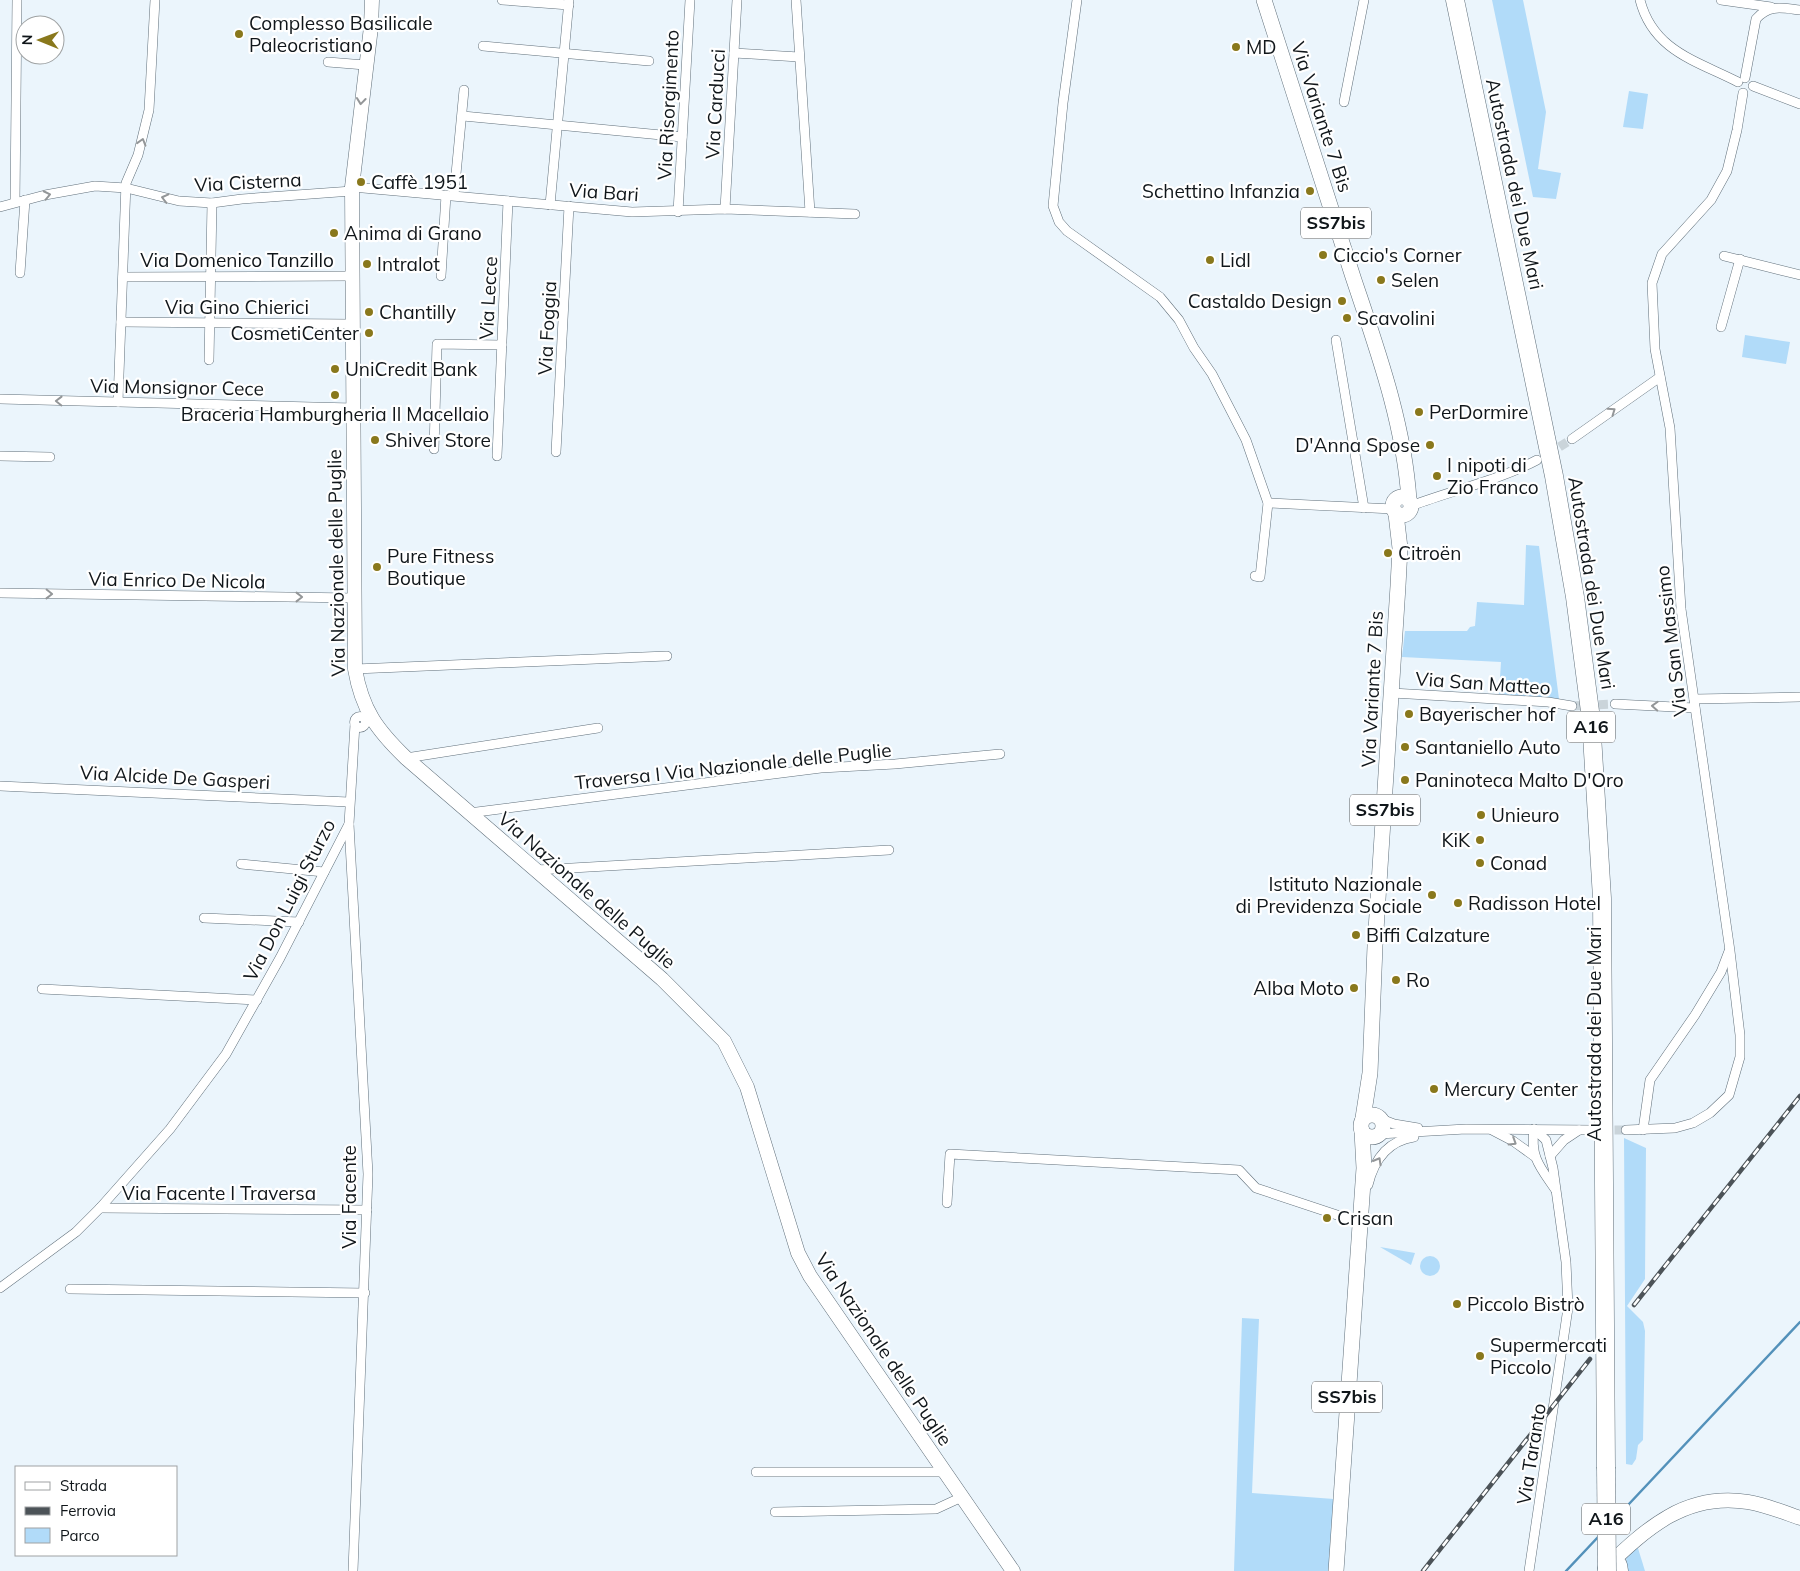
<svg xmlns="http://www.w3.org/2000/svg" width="1800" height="1571" font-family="Mulish,sans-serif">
<rect width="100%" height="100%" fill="#ebf5fc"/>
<g fill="#b1dbf9">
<path d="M 1492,0 L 1523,0 L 1546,112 L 1538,169 L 1561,173 L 1556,199 L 1533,197 Z"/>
<path d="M 1629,91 L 1648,94 L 1643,129 L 1623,127 Z"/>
<path d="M 1745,335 L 1790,342 L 1786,364 L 1742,357 Z"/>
<path d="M 1526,545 L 1539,546 L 1559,699 L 1499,694 L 1501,662 L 1402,657 L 1405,631 L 1467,631 L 1470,627 L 1475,626 L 1477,602 L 1524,605 Z"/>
<path d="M 1624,1138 L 1646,1148 L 1645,1279 L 1627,1306 L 1643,1322 L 1645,1331 L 1643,1440 L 1638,1445 L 1636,1459 L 1632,1465 L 1626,1464 Z"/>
<path d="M 1380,1247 L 1415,1253 L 1411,1265 Z"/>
<circle cx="1430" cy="1266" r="10"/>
<path d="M 1242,1318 L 1259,1319 L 1252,1493 L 1334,1499 L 1330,1571 L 1234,1571 Z"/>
<path d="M 1637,1545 L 1645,1571 L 1627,1571 L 1626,1555 Z"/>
</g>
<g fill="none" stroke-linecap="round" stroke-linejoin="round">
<g stroke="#5391ba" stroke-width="2.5">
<path d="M 1613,1521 L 1800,1322"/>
<path d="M 1566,1571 L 1599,1536"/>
</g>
<g stroke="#cad4da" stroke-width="9" stroke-dasharray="9 4.5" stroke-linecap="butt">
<path d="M 1548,454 L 1572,439"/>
<path d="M 1572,706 L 1615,704"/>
<path d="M 1601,1130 L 1626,1130"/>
</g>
<g stroke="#61707b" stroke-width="10">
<g id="street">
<path d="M 502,0 L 569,5"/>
<path d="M 796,0 L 810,212"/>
<path d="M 1077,0 L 1063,103 L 1053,206 L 1059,222 L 1067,231 L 1160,297 L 1179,320 L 1194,348 L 1212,374 L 1246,440 L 1268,503 L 1260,577 L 1255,576"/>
<path d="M 1640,0 C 1653,51 1697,61 1738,82"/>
<path d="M 1721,0 L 1771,7"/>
<path d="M 483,46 L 649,61"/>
<path d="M 734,53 L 799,57"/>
<path d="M 328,62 L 365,65"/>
<path d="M 1745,78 L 1756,19 C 1769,4 1782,8 1800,10"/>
<path d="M 1753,86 L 1800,104"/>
<path d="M 1344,102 L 1364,0"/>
<path d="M 463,116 L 682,137"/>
<path d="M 352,187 L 632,212 L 725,209 L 855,214"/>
<path d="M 454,195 L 464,90"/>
<path d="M 15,202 L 17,0"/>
<path d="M 550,205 L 569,0"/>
<path d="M 0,207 L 45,195 L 95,186 L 126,188 L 179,201 L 212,203 L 242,199 L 352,191"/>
<path d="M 725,209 L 737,0"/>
<path d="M 678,212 L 690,0"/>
<path d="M 1724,256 L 1800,275"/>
<path d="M 20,273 L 25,200"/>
<path d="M 441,276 L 446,195"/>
<path d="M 123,277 L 352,276"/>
<path d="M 121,322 L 352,324"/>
<path d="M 1721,327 L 1740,259"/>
<path d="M 1336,340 L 1364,508"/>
<path d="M 209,360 L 212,203"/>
<path d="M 0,399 L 353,408"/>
<path d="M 118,402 L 126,183 L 138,155 L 149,110 L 155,0"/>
<path d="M 1572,439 L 1660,377"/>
<path d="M 434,449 L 437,344 L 502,345"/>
<path d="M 556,452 L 569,206"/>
<path d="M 0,456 L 50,457"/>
<path d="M 497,456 L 508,201"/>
<path d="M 1268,503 L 1393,509"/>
<path d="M 1411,506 C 1453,490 1497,481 1537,460"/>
<path d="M 0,593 L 353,598"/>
<path d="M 355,669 L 667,656"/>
<path d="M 1392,693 L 1548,702 L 1572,706"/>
<path d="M 1694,699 L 1800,697"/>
<path d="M 1615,704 L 1695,708"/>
<circle cx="360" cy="722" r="5.5"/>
<path d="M 406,758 L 598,728"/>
<path d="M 0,786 L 349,802"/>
<path d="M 469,813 L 821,768 L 895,764 L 1000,754"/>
<path d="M 349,824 L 368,1174 L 353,1571"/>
<path d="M 241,864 L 324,872"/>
<path d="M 537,870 L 889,850"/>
<path d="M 204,918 L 299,922"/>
<path d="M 42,989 L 257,1000"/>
<path d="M 1381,1119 L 1394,1124 L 1418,1128"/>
<path d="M 1534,1129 C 1530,1157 1540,1167 1555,1189"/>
<path d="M 1492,1130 L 1513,1141 L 1534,1156"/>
<path d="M 1626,1130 L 1675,1128 L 1693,1123 L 1710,1113 L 1729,1095 L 1740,1057 L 1740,1035 L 1730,951 L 1681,609 L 1670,428 L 1655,349 L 1652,283 L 1662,254 L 1711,200 L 1727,171 L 1737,130 L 1743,93"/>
<path d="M 1643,1130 L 1650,1080 L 1695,1015 L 1721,972 L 1729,951"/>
<path d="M 1379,1134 L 1466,1129 L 1595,1130"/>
<path d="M 1550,1156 L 1564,1140 L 1579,1130"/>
<path d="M 1368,1185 C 1374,1160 1387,1141 1414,1137"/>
<path d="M 947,1203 L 950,1154 L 1239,1170 L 1256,1188 L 1361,1223"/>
<path d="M 100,1208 L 367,1210"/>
<path d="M 0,1288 L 76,1232 L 100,1208 L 170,1129 L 226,1054 L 280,958 L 349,824 L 355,724"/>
<path d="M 70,1289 L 365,1293"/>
<path d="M 756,1472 L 945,1472"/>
<path d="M 775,1512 L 936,1509 L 962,1497"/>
<path d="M 1529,1571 L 1568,1308 L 1566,1262 L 1553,1168 L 1546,1140 L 1534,1129"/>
</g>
</g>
<g stroke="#61707b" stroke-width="15">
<g id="secondary">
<path d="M 372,0 L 371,27 L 352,187 L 355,669 C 362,710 377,730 406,758 L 662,979 L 724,1041 L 747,1087 L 798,1253 L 810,1276 L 1013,1571"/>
<path d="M 1605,1568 C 1647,1528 1686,1492 1748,1502 C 1766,1505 1783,1512 1800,1518"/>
</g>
</g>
<g stroke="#61707b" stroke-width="16">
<g id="primary">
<path d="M 1264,0 C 1293,93 1323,185 1353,277 C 1377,349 1404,423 1409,500"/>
<circle cx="1402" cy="506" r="9"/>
<circle cx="1372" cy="1126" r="11"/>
<path d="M 1363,1118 L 1370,1073 L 1375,946 L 1398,586 L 1400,548 L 1396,514"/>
<path d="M 1336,1571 L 1364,1168 L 1362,1131"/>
</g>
</g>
<g stroke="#61707b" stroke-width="19">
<g id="highway">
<path d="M 1455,0 L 1554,476 L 1575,597 L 1591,719 L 1602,898 L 1606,1467"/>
<path d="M 1618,1565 L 1619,1571"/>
</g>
</g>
<use href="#street" stroke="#fff" stroke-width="9"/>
<use href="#secondary" stroke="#fff" stroke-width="14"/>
<use href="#primary" stroke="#fff" stroke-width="15"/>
<use href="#highway" stroke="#fff" stroke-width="18"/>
<g stroke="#4c5358" stroke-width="4.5">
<g id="rail">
<path d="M 1634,1305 L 1800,1096"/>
<path d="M 1423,1571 L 1590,1359"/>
</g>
</g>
<use href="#rail" stroke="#fff" stroke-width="2.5" stroke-dasharray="8" stroke-linecap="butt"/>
<g stroke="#61707b" stroke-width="19" stroke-linecap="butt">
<path id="highway-bridge" d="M 1606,1467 L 1607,1571"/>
</g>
<use href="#highway-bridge" stroke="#fff" stroke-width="18"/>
</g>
<defs><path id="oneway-chevron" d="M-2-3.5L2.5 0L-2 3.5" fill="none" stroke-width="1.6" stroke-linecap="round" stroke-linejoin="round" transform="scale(1.25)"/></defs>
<g stroke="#939698">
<use href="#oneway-chevron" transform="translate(361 101) rotate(96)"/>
<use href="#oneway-chevron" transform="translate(142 142) rotate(-73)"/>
<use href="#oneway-chevron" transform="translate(47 195) rotate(-12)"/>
<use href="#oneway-chevron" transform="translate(165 198) rotate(-166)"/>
<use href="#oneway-chevron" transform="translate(59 401) rotate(-179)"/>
<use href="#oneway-chevron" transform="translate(1612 411) rotate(-35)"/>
<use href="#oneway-chevron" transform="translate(49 594) rotate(1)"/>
<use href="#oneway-chevron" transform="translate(299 597)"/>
<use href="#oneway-chevron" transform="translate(1655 706) rotate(-177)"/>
<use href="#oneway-chevron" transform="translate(1513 1142) rotate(32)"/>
<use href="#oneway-chevron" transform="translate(1378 1161) rotate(-60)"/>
</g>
<g fill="#89781c" stroke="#fff" stroke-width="2">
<circle cx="239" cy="34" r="5"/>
<circle cx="1236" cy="47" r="5"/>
<circle cx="361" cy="182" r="5"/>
<circle cx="1310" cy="191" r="5"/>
<circle cx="334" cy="233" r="5"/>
<circle cx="1323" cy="255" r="5"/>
<circle cx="1210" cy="260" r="5"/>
<circle cx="367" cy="264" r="5"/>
<circle cx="1381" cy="280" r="5"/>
<circle cx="1342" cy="301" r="5"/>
<circle cx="369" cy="312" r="5"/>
<circle cx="1347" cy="318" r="5"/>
<circle cx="369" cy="333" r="5"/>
<circle cx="335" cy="369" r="5"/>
<circle cx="335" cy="395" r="5"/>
<circle cx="1419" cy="412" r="5"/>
<circle cx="375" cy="440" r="5"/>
<circle cx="1430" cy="445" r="5"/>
<circle cx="1437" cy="476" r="5"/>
<circle cx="1388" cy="553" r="5"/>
<circle cx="377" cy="567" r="5"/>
<circle cx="1409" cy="714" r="5"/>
<circle cx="1405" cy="747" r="5"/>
<circle cx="1405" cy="780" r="5"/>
<circle cx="1481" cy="815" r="5"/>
<circle cx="1480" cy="840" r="5"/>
<circle cx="1480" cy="863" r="5"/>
<circle cx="1432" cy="895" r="5"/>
<circle cx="1458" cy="903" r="5"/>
<circle cx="1356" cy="935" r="5"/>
<circle cx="1396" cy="980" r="5"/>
<circle cx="1354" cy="988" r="5"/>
<circle cx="1434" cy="1089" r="5"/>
<circle cx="1327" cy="1218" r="5"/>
<circle cx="1457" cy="1304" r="5"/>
<circle cx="1480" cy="1356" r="5"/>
</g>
<g text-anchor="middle" stroke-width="4.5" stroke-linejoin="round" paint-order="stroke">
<g fill="#fff" stroke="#585c5f" stroke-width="1">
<rect x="1301" y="207.5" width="70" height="31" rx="4"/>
<rect x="1567" y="711.5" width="48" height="31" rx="4"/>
<rect x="1350" y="794.5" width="70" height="31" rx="4"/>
<rect x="1312" y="1381.5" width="70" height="31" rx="4"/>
<rect x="1582" y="1503.5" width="48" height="31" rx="4"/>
</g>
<g font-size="18" font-weight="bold" fill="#10161a">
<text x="1336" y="229">SS7bis</text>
<text x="1591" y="733">A16</text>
<text x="1385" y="816">SS7bis</text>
<text x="1347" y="1403">SS7bis</text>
<text x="1606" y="1525">A16</text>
</g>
<g font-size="19" fill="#10161a" stroke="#fff" text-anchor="start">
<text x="249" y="30">Complesso Basilicale<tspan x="249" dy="22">Paleocristiano</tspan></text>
<text x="1246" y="54">MD</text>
<text x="371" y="189">Caffè 1951</text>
<text x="1300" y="198" text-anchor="end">Schettino Infanzia</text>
<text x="344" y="240">Anima di Grano</text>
<text x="1333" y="262">Ciccio's Corner</text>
<text x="1220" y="267">Lidl</text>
<text x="377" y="271">Intralot</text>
<text x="1391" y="287">Selen</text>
<text x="1332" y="308" text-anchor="end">Castaldo Design</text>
<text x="379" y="319">Chantilly</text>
<text x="1357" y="325">Scavolini</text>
<text x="359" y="340" text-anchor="end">CosmetiCenter</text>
<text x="345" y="376">UniCredit Bank</text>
<text x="1429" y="419">PerDormire</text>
<text x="335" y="421" text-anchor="middle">Braceria Hamburgheria Il Macellaio</text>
<text x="385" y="447">Shiver Store</text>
<text x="1420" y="452" text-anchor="end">D'Anna Spose</text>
<text x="1447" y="472">I nipoti di<tspan x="1447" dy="22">Zio Franco</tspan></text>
<text x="1398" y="560">Citroën</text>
<text x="387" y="563">Pure Fitness<tspan x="387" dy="22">Boutique</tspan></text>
<text x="1419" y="721">Bayerischer hof</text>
<text x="1415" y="754">Santaniello Auto</text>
<text x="1415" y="787">Paninoteca Malto D'Oro</text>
<text x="1491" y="822">Unieuro</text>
<text x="1470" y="847" text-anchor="end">KiK</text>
<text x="1490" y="870">Conad</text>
<text x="1422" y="891" text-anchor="end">Istituto Nazionale<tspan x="1422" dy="22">di Previdenza Sociale</tspan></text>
<text x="1468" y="910">Radisson Hotel</text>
<text x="1366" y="942">Biffi Calzature</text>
<text x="1406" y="987">Ro</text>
<text x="1344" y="995" text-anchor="end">Alba Moto</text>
<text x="1444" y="1096">Mercury Center</text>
<text x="1337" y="1225">Crisan</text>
<text x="1467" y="1311">Piccolo Bistrò</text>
<text x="1490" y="1352">Supermercati<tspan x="1490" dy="22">Piccolo</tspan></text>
</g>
<g font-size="19" fill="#10161a" stroke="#fff">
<text transform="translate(715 104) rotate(-87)" y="7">Via Carducci</text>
<text transform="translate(668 105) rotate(-87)" y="7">Via Risorgimento</text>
<text transform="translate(1322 117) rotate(72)" y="7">Via Variante 7 Bis</text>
<text transform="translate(248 182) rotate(-3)" y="7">Via Cisterna</text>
<text transform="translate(1515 184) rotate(78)" y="7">Autostrada dei Due Mari</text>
<text transform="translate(604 192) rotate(4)" y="7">Via Bari</text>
<text x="237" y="267">Via Domenico Tanzillo</text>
<text transform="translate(488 298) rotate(-87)" y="7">Via Lecce</text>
<text x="237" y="314">Via Gino Chierici</text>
<text transform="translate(547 328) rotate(-87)" y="7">Via Foggia</text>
<text transform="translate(177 387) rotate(1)" y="7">Via Monsignor Cece</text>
<text transform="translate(336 563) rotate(-91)" y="7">Via Nazionale delle Puglie</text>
<text transform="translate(177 580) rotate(1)" y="7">Via Enrico De Nicola</text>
<text transform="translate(1592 583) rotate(81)" y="7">Autostrada dei Due Mari</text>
<text transform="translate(1671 641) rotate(-97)" y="7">Via San Massimo</text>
<text transform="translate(1483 683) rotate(4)" y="7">Via San Matteo</text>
<text transform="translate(1372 689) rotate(-87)" y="7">Via Variante 7 Bis</text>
<text transform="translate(733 766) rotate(-6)" y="7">Traversa I Via Nazionale delle Puglie</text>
<text transform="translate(175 777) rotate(3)" y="7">Via Alcide De Gasperi</text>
<text transform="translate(587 890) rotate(41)" y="7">Via Nazionale delle Puglie</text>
<text transform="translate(289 900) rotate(-63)" y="7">Via Don Luigi Sturzo</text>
<text transform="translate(1594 1034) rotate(-90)" y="7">Autostrada dei Due Mari</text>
<text x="219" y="1200">Via Facente I Traversa</text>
<text transform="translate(349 1197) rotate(-90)" y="7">Via Facente</text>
<text transform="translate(884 1349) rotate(56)" y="7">Via Nazionale delle Puglie</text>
<text transform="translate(1531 1454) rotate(-81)" y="7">Via Taranto</text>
</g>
</g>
<rect x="15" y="1466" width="162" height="90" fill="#ffffff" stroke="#9fa2a3"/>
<rect x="25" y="1482" width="25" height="8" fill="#ffffff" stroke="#9fa2a3"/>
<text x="60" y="1491" font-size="15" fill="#10161a">Strada</text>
<rect x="25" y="1507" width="25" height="8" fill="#4c5358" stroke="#9fa2a3"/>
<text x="60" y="1516" font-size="15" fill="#10161a">Ferrovia</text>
<rect x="25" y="1528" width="25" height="15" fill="#b1dbf9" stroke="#9fa2a3"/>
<text x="60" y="1541" font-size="15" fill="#10161a">Parco</text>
<g transform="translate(40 40) rotate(271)"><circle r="24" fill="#ffffff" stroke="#9fa2a3"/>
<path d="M0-4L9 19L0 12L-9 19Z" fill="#89781c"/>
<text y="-8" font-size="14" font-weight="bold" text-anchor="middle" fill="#10161a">N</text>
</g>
</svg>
